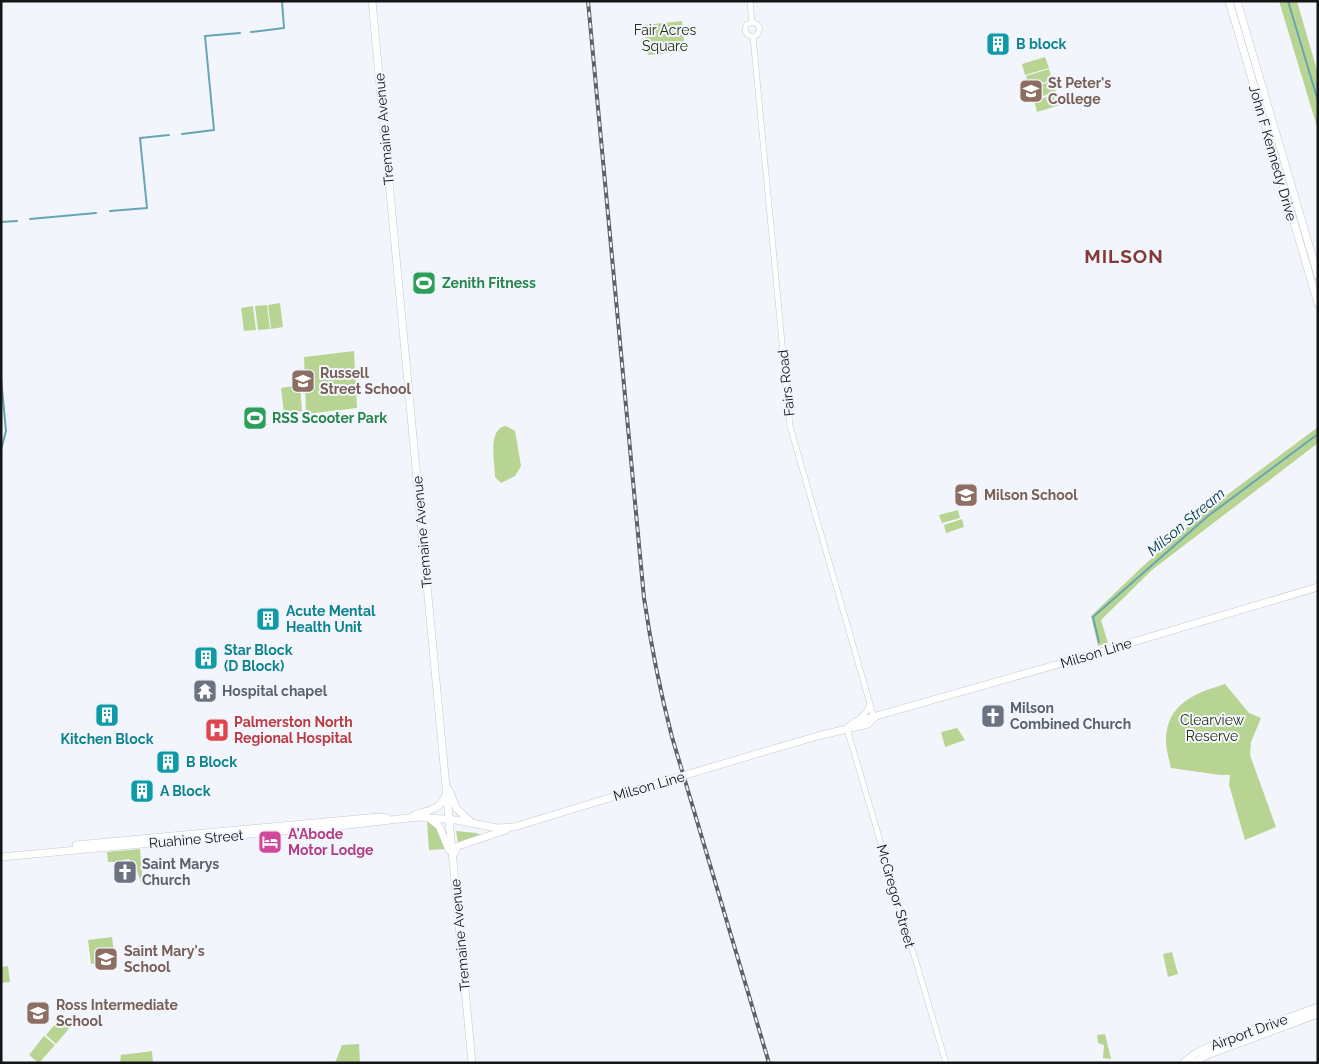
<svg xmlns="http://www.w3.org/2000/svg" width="1319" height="1064" font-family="Raleway,sans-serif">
<rect width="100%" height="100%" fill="#f2f6fc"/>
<g fill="#b7d492">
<path d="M 1279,1 L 1297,1 L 1318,74 L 1318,130 Z"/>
<path d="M 682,21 L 685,51 L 648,55 L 644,25 Z"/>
<path d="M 1045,57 L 1049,68 L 1025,75 L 1022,64 Z"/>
<path d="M 1049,69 L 1052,80 L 1029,87 L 1026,76 Z"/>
<path d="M 1053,81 L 1056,92 L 1033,99 L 1030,88 Z"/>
<path d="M 1057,94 L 1060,105 L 1037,112 L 1034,101 Z"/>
<path d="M 280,303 L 283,327 L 271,329 L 268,305 Z"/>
<path d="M 267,305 L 270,329 L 258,330 L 255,306 Z"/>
<path d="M 253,306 L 256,330 L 244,331 L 241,308 Z"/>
<path d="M 354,351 L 357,408 L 306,414 L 304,357 Z"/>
<path d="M 300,385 L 302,411 L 284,414 L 281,388 Z"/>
<path d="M 246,411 L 261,411 L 268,425 L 246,427 Z"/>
<path d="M 506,426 L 515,431 L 521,466 L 515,476 L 501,483 L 495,477 C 495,464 487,428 506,426 Z"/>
<path d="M 1318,427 L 1318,443 L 1152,570 L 1101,620 L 1108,643 L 1098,646 L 1091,616 L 1142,567 L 1208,509 Z"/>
<path d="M 958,510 L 960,518 L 942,523 L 939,515 Z"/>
<path d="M 962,519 L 964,527 L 946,533 L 944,525 Z"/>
<path d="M 1225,684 L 1249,713 L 1261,718 L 1251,742 L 1250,755 L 1276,827 L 1245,840 L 1229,785 L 1230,775 L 1220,775 L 1171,768 C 1169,759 1166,750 1166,741 C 1166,703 1196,693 1225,684 Z"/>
<path d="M 957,728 L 965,740 L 945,747 L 941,732 Z"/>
<path d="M 427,821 L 437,829 L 445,849 L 429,850 Z"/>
<path d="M 456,831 L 476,833 L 483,836 L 458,843 Z"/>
<path d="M 140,849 L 143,887 C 139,879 137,870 134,861 L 130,861 L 129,859 L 117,861 L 116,862 L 108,862 L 107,852 Z"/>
<path d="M 112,937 L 115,961 L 91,964 L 88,940 Z"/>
<path d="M 1172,952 L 1178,974 L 1168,977 L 1163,954 Z"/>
<path d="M 8,966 L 10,982 L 1,983 L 1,967 Z"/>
<path d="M 61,1017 L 72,1025 L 56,1044 L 46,1035 Z"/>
<path d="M 1105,1034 L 1111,1059 L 1103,1058 L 1104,1045 L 1098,1043 L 1097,1035 Z"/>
<path d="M 44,1036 L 55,1045 L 39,1063 L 29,1055 Z"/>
<path d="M 359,1044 L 360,1063 L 335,1063 L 342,1045 Z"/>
<path d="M 152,1051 L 153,1063 L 120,1063 L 121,1055 Z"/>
</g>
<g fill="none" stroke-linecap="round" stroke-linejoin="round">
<g stroke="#67a5b4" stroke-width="2">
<path d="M 1288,1 L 1318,101"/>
<path d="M 251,32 L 284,28 L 282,1"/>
<path d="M 182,134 L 214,130 L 205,36 L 240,33"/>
<path d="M 110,211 L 147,208 L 140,138 L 169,135"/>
<path d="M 30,219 L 96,213"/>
<path d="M 1,222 L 17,221"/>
<path d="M 1,378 L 6,431 L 1,450"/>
<path d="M 1099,642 L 1093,617 L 1208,516 L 1318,434"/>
</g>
<g stroke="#c4c8cd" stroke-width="6">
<g id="minor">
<path d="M 750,1 L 752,22"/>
<path d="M 752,22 L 746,25 L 745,31 L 748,35 L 753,37"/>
<path d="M 752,22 L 757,24 L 760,28 L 757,35 L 753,37"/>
<path d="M 753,37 L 790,426 L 874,718"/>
<path d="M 858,720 L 867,711 L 870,703"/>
<path d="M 847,729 L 946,1063"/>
</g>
</g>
<g stroke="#c4c8cd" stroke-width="8">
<g id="major">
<path d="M 372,1 L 472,1063"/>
<path d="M 1229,1 L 1318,304"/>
<path d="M 1237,1 L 1318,276"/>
<path d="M 847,729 L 855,722 L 1066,662 L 1318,587"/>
<path d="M 766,751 L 818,736 L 868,724 L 874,718"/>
<path d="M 449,790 L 456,808 L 469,820"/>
<path d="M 414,815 C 428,811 441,809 446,795"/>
<path d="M 429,818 L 439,826 L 449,850"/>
<path d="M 76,845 L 379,817 L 387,818"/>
<path d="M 453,855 L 458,846 L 506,830"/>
<path d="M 1,857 L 347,825 L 417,817 L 456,820 L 497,828 L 514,827 L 629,792"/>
<path d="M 1183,1063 L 1196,1053 L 1211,1046 L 1318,1007"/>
<path d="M 1194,1063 L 1207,1055 L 1318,1014"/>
</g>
</g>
<use href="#minor" stroke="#fff" stroke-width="5"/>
<use href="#major" stroke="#fff" stroke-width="7"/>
<g stroke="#5f6165" stroke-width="4">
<path id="rail" d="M 588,1 L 644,598 C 651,645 660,691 672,737 L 769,1063"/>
</g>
<use href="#rail" stroke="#f2f6fc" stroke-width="2" stroke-dasharray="5.5" stroke-linecap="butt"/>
<g stroke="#c4c8cd" stroke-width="8" stroke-linecap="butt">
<path id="major-bridge" d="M 629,792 L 766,751"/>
</g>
<use href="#major-bridge" stroke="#fff" stroke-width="7"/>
</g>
<defs>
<g id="building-square" transform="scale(1.25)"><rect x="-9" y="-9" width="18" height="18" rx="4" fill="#0f9aa8" stroke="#f2f6fc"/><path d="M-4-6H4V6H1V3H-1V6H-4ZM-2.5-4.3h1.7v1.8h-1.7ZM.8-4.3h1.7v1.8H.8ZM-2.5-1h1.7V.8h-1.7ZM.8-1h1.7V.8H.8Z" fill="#fff"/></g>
<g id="school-square" transform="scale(1.25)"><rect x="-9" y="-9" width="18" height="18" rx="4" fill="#8d6e63" stroke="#f2f6fc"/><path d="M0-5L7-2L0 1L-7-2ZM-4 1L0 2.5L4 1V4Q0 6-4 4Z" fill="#fff"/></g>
<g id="stadium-square" transform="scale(1.25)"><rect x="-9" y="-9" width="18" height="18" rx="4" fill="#2e9e5b" stroke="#f2f6fc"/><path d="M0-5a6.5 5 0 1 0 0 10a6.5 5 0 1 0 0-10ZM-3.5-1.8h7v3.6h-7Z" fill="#fff"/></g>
<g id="temple-square" transform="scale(1.25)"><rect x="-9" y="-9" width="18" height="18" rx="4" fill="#6b7280" stroke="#f2f6fc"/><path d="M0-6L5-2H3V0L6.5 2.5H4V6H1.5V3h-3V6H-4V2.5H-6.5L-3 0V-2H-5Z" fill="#fff"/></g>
<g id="church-square" transform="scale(1.25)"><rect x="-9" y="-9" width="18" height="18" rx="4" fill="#6b7280" stroke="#f2f6fc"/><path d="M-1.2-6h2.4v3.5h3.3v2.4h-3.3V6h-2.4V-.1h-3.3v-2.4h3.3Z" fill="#fff"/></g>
<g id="hospital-square" transform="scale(1.25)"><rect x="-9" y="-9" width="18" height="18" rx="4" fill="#e0444e" stroke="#f2f6fc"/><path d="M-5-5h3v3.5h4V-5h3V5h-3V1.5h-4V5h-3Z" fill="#fff"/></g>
<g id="hotel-square" transform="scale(1.25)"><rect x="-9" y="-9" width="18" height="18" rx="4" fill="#d1479c" stroke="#f2f6fc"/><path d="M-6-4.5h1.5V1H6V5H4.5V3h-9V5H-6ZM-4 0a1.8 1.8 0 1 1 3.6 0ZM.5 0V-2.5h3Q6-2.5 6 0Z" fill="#fff"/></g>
</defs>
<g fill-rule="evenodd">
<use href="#building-square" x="998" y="44"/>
<use href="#school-square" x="1031" y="91"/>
<use href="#stadium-square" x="424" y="283"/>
<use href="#school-square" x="303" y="381"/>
<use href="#stadium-square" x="255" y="418"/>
<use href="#school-square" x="966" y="495"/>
<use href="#building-square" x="268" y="619"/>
<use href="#building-square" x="206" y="658"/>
<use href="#temple-square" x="205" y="691"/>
<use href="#building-square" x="107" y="715"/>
<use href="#church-square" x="993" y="716"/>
<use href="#hospital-square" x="217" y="730"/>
<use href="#building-square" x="168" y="762"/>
<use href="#building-square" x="142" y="791"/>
<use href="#hotel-square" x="270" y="842"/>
<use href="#church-square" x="125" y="872"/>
<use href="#school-square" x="106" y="959"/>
<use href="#school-square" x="38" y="1013"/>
</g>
<g text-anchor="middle" stroke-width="4" stroke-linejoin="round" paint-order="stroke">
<g font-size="14" fill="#24310f" stroke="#f2f6fc">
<text x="665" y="35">Fair Acres<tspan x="665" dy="16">Square</tspan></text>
<text x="1212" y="725">Clearview<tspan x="1212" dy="16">Reserve</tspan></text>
</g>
<g font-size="14" font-weight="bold" fill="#0d838f" stroke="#f2f6fc" text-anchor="start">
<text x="1016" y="49">B block</text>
<text x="286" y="616">Acute Mental<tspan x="286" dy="16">Health Unit</tspan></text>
<text x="224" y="655">Star Block<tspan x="224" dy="16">(D Block)</tspan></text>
<text x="107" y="744" text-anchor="middle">Kitchen Block</text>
<text x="186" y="767">B Block</text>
<text x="160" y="796">A Block</text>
</g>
<g font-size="14" font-weight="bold" fill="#785e54" stroke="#f2f6fc" text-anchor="start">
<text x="1048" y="88">St Peter's<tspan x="1048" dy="16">College</tspan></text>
<text x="320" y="378">Russell<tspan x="320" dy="16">Street School</tspan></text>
<text x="984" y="500">Milson School</text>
<text x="124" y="956">Saint Mary's<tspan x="124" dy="16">School</tspan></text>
<text x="56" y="1010">Ross Intermediate<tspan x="56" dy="16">School</tspan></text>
</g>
<g font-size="14" fill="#141517" stroke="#f2f6fc">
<text transform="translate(384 129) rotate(-95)" y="5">Tremaine Avenue</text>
<text transform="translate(1273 153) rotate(74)" y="5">John F Kennedy Drive</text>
<text transform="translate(786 383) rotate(-96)" y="5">Fairs Road</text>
<text transform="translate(422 532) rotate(-95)" y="5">Tremaine Avenue</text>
<text transform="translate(1096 653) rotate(-17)" y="5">Milson Line</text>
<text transform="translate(649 786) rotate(-16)" y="5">Milson Line</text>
<text transform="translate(196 839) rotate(-5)" y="5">Ruahine Street</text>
<text transform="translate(896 896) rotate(74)" y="5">McGregor Street</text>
<text transform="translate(460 935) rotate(-95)" y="5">Tremaine Avenue</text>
<text transform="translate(1249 1032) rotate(-20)" y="5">Airport Drive</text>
</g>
<g font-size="14" font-weight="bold" fill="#27864d" stroke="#f2f6fc" text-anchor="start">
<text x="442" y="288">Zenith Fitness</text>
<text x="272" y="423">RSS Scooter Park</text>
</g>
<g font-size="14" font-weight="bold" fill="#5b616d" stroke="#f2f6fc" text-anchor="start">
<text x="222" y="696">Hospital chapel</text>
<text x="1010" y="713">Milson<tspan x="1010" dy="16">Combined Church</tspan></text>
<text x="142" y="869">Saint Marys<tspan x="142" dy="16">Church</tspan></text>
</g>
<g font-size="14" font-weight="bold" fill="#be3a42" stroke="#f2f6fc" text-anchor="start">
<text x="234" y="727">Palmerston North<tspan x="234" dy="16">Regional Hospital</tspan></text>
</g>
<g font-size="14" font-weight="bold" fill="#b23c85" stroke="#f2f6fc" text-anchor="start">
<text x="288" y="839">A'Abode<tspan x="288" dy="16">Motor Lodge</tspan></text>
</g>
<g font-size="15" font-style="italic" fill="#003843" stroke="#f2f6fc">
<text transform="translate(1186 522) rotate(-40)" y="5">Milson Stream</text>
</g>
<g font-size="19" font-weight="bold" letter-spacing="1" fill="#833b3a" stroke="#f2f6fc">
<text x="1124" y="263">MILSON</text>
</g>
</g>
<rect width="1319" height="1064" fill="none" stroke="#141517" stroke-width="5"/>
</svg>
